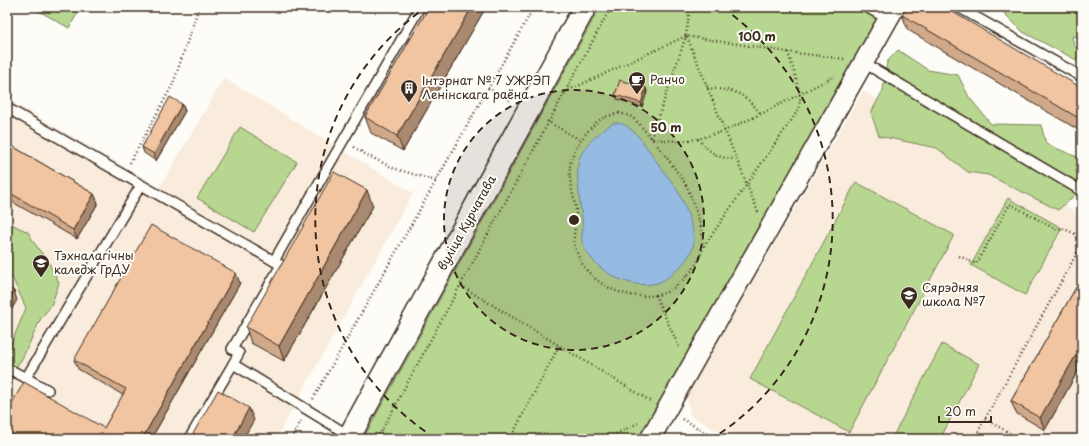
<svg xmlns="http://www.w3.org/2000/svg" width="1089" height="446" font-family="'Playpen Sans',sans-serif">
<rect width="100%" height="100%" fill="#fdfcf7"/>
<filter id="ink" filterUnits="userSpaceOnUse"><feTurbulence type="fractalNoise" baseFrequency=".025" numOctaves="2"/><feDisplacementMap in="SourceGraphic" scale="8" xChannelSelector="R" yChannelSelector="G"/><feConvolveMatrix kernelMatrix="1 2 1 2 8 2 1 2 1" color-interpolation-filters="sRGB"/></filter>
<g filter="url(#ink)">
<g fill="#f9ecdd">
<path d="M 224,78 L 413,193 L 276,439 L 7,439 L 7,99 L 160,187 Z"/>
<path d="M 863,91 L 1082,215 L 1082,439 L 731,439 L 690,415 L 687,395 Z"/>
</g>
<g fill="#b7d790" stroke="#798057">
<path d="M 32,7 L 81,7 L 69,28 Z"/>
<path d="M 600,7 L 887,7 L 643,439 L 363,439 Z"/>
<path d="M 998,7 L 1068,7 L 1082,15 L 1082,37 L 1072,36 L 1074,46 L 1082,51 L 1082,63 L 1023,32 Z"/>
<path d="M 898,50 L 928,70 L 958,75 L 969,97 L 991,124 L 1041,125 L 1046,144 L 1082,159 L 1082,189 L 1058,210 L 988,175 L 968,172 L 937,148 L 879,136 L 871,113 L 883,90 L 887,62 Z"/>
<path d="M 240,127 L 297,162 L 254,232 L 197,198 Z"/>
<path d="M 856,182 L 954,235 L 849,432 L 750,379 Z"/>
<path d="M 1008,198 L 1062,228 L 1025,295 L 971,265 Z"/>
<path d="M 7,222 L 28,232 L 34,243 L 49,263 L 59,283 L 51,306 L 41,318 L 22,359 L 18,364 L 7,393 L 7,354 L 26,308 L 13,279 L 7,275 Z"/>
<path d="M 942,344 L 979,364 L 940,439 L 898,439 L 893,436 Z"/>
</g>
<path fill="#a3d0fd" stroke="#798ea4" d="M 613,123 C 617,123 622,123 625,125 C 640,134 650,153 660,166 C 665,174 671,180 676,188 C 683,200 695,229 694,242 C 693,257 671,279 657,283 C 629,291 590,269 582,241 C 581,236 583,231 583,226 C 582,215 579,204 579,193 C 578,182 576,167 580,157 C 587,142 600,132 613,123 Z"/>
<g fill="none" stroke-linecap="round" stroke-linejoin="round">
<g stroke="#3b2a1e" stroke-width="12">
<g id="lane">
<path d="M 866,7 L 888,19"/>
<path d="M 958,7 L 1082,77"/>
<path d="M 864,63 L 1082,191"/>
<path d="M 7,108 L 274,261 L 420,7"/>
<path d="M 233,364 L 239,353 L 232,349 L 281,265 L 274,261"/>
<path d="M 7,368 L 26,378"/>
<path d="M 48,390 L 26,378 L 141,185"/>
<path d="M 189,439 L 233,364 L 350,436"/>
</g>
</g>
<g stroke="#3b2a1e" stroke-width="22">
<path id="street" d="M 650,439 L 895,7"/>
</g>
<g stroke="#3b2a1e" stroke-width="25">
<path id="secondary" d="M 348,439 L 585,7"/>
</g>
<g stroke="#3b2a1e" stroke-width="2.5" stroke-dasharray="1 3" stroke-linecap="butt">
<path d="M 690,7 L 686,36 L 651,139 L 677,141 L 698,139 L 724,131 L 761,114 L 835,76"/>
<path d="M 687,37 L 758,212"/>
<path d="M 488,88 L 511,101"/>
<path d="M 707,88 C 737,91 742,91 761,114"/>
<path d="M 565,92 L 686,36 L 788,52 L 846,59"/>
<path d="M 619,113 C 622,114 627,115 630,116 C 641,122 681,175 687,187 C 693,200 704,231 703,245 C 703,252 697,264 692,270 C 685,278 675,289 664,293 C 633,303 593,288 579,258 C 578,254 575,248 574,243 C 573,233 577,221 576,210 C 574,196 568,180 570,165 C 572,149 588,128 601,119 C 606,116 613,115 619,113 Z"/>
<path d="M 547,121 L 580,140"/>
<path d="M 698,139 C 710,152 716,158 735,159"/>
<path d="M 354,147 L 365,154 L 393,168 L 436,181"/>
<path d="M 130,163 L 173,84 L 199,7"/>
<path d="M 704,246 L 793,118 C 796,113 800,107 800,101 C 801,89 791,64 788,52"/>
<path d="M 959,256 L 976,264 L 1010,204 L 1057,230 L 1062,228 L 1082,237"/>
<path d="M 461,286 L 652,402"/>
<path d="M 655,295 L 680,349"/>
<path d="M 313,399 L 534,7"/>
<path d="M 682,419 L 717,439"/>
<path d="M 985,419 L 1020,439"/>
<path d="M 291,439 L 301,421"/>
<path d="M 377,439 L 611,7"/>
<path d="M 510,439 L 559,346"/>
<path d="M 605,439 L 638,423"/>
<path d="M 974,439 L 1082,244"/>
</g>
<use href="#lane" stroke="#fdfcf7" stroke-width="9"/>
<use href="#street" stroke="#fdfcf7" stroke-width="19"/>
<use href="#secondary" stroke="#fdfcf7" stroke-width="22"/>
</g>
<g fill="#cfa98a" stroke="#3b2a1e">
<path d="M 429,7 L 486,7 L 403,151 L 371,133 L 365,117 Z"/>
<path d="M 902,15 L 1082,88 L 1082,132 L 908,30 Z"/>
<path d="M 646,88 L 647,92 L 642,107 L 617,99 L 615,95 Z"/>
<path d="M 182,104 L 185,111 L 156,161 L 144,153 L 142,147 Z"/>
<path d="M 7,143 L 94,194 L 98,203 L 77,239 L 7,199 Z"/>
<path d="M 373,206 L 284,361 L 251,343 L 246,327 Z"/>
<path d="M 1082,277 L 1082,368 L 1080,367 L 1045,430 L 1016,413 L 1011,401 Z"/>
<path d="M 240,283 L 151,439 L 7,439 L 7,412 L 104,428 L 123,395 L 78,369 L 74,360 Z"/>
</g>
<g fill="#a98a71" stroke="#3b2a1e">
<path d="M 472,7 L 486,7 L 403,151 L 397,136 Z"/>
<path d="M 646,88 L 647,92 L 642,107 L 641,103 Z"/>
<path d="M 182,104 L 185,111 L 156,161 L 154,154 Z"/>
<path d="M 367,190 L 373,206 L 284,361 L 279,346 Z"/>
<path d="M 94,194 L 98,203 L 77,239 L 73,230 Z"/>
<path d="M 236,273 L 240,283 L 151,439 L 142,439 Z"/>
<path d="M 14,291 L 17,300 L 7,318 L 7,302 Z"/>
<path d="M 1076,355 L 1080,367 L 1045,430 L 1040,418 Z"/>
<path d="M 249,408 L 254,420 L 243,439 L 232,439 Z"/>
</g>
<g fill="#f1c5a1" stroke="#3b2a1e">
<path d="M 429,7 L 472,7 L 397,136 L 365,117 Z"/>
<path d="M 907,7 L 944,7 L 1082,88 L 1082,120 L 902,15 Z"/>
<path d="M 620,80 L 646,88 L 641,103 L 615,95 Z"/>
<path d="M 170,97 L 182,104 L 154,154 L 142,147 Z"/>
<path d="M 7,143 L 94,194 L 73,230 L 7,191 Z"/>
<path d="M 334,172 L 367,190 L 279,346 L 246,327 Z"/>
<path d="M 151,225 L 236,273 L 142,439 L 19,439 L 7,432 L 7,412 L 24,382 L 104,428 L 126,389 L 74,360 Z"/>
<path d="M 1082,277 L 1082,359 L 1076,355 L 1040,418 L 1011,401 Z"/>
<path d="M 7,286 L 14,291 L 7,302 Z"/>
<path d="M 218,390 L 249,408 L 232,439 L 190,439 Z"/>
</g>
</g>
<circle cx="574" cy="220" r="130" fill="#3b2a1e" fill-opacity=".12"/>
<g fill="none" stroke="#3b2a1e" stroke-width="2" stroke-dasharray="7 5">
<circle cx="574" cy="220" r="130"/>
<path d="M435 438A259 259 0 0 1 425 8M723 8A259 259 0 0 1 713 438"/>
</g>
<defs>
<g id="cafe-pin" transform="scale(0.9)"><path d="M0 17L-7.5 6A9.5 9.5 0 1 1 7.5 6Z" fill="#3b2a1e" stroke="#fdfcf7"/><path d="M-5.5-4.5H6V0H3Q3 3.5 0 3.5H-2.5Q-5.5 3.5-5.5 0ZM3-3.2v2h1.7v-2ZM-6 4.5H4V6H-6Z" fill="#fff"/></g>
<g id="building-pin" transform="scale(0.9)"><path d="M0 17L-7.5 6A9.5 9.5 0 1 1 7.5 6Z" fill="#3b2a1e" stroke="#fdfcf7"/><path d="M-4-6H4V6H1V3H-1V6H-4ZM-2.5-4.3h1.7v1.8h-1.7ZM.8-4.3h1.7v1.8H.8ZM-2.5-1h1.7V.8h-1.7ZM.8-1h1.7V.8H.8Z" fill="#fff"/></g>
<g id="university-pin" transform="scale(0.9)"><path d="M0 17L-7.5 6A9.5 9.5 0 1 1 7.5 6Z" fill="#3b2a1e" stroke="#fdfcf7"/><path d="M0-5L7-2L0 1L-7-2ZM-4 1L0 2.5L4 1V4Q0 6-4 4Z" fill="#fff"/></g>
<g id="school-pin" transform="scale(0.9)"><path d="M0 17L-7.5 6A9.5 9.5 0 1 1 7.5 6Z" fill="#3b2a1e" stroke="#fdfcf7"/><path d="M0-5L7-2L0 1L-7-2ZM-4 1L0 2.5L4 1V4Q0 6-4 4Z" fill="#fff"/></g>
</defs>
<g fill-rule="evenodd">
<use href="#cafe-pin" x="637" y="80"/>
<use href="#building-pin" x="409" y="88"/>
<use href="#university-pin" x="41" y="263"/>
<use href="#school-pin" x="909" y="295"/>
</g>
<g text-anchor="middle" stroke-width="4" stroke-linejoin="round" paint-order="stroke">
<g font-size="12" fill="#3b2a1e" stroke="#fdfcf7" text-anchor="start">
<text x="650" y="84">Ранчо</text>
<text x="422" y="85">Інтэрнат № 7 УЖРЭП<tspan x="422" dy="14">Ленінскага раёна</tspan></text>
<text x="54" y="260">Тэхналагічны<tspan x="54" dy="14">каледж ГрДУ</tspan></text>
<text x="922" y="292">Сярэдняя<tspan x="922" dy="14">школа №7</tspan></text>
</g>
<g font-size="12" fill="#3b2a1e" stroke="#fdfcf7">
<text transform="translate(467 223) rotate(-61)" y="4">вуліца Курчатава</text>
</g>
</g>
<circle cx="574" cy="220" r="6" fill="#3b2a1e" stroke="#fdfcf7" stroke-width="2"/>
<g font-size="12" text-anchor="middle" font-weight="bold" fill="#3b2a1e" stroke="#fdfcf7" stroke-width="4" stroke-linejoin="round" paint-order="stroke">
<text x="757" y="41">100 m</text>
<text x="666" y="132">50 m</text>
</g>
<rect width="1089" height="446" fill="none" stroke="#fdfcf7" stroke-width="24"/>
<rect x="12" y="12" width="1065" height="422" fill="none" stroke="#3b2a1e" stroke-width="1.5" filter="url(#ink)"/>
<path d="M939 416v6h52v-6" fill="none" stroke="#3b2a1e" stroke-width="2"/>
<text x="945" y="416" font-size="12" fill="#3b2a1e" stroke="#fdfcf7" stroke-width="3" paint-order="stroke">20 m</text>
</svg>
